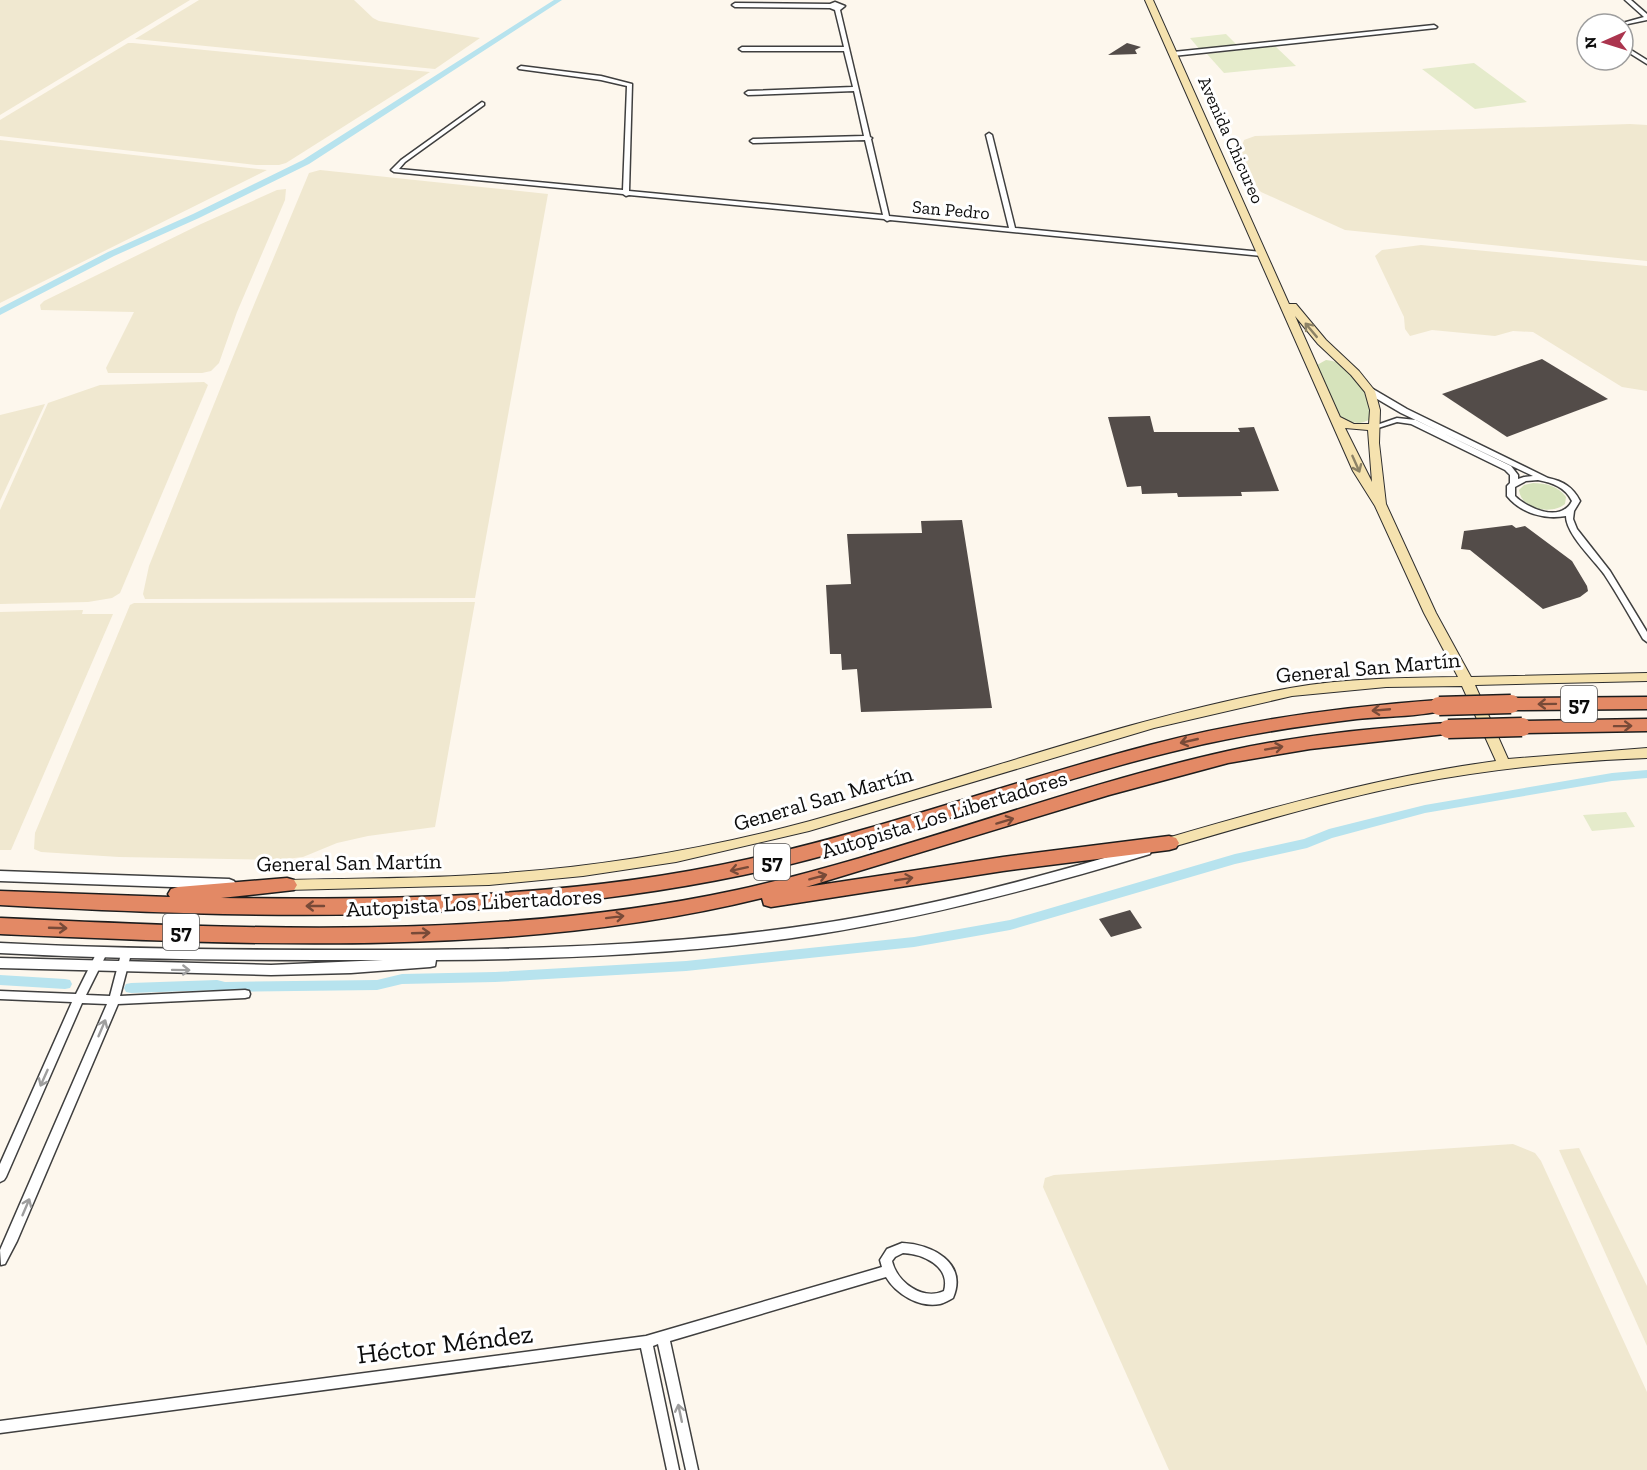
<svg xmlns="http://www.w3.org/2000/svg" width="1647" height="1470" font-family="'Zilla Slab',serif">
<rect width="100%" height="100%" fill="#fdf7ed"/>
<g fill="#f0e8d0">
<path d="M 0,0 L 190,0 L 0,115 Z"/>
<path d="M 199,0 L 354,0 L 373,18 L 379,21 L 480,38 L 435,69 L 135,39 Z"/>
<path d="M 128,43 L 133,43 L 430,72 L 286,163 L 279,165 L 256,165 L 0,136 L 0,120 Z"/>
<path d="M 1630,124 L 1647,125 L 1647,261 L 1345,230 L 1261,192 L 1257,188 L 1240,152 L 1244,140 L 1255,136 Z"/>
<path d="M 0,140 L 267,170 L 0,303 Z"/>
<path d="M 320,170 L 548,194 L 475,598 L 145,599 L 143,594 L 149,566 L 251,312 L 309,173 Z"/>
<path d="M 286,189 L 285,200 L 237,312 L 219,363 L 211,371 L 202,373 L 108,373 L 106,368 L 134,312 L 41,310 L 40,305 L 44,301 L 201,224 L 277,190 Z"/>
<path d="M 1421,245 L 1647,266 L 1647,391 L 1622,387 L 1533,332 L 1513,331 L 1495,336 L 1432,330 L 1410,336 L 1405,329 L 1404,317 L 1375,256 L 1382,250 Z"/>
<path d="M 204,382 L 208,385 L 120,593 L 112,598 L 88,602 L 0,604 L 0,510 L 48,403 L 100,385 Z"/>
<path d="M 45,404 L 0,501 L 0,415 Z"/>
<path d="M 475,602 L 435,827 L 368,836 L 337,843 L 303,857 L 277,860 L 119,857 L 41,852 L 34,849 L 35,833 L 130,605 L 134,603 Z"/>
<path d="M 83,610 L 82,614 L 113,614 L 11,850 L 0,850 L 0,612 Z"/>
<path d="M 1513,1144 L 1535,1153 L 1541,1161 L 1647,1392 L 1647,1470 L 1169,1470 L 1043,1187 L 1045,1178 L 1054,1175 Z"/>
<path d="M 1579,1148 L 1647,1286 L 1647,1346 L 1559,1150 Z"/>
</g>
<g fill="#d6e3bb">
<path d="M 1326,360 C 1355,362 1369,394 1370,419 C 1360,426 1349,423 1340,416 L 1317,365 Z"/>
<path d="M 1533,483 C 1546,483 1558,486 1566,497 L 1565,504 C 1552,515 1521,510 1519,490 L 1524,485 Z"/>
</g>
<g fill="#e5ebcb">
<path d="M 1226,34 L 1239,47 L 1201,51 L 1190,38 Z"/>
<path d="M 1275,46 L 1296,66 L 1224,73 L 1207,54 Z"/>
<path d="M 1474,63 L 1527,102 L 1475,109 L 1422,69 Z"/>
<path d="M 1626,812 L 1635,827 L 1592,831 L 1583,815 Z"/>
</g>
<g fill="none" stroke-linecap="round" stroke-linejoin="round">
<g fill="#b7e3ee" fill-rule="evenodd">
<path d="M 554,0 L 562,0 L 309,164 L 199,218 L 114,256 L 0,315 L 0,308 L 108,252 L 193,214 L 303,160 Z"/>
<path d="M 1647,770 L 1647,778 L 1612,781 L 1425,813 L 1332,838 L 1307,848 L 1235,864 L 1010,930 L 914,947 L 686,971 L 495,982 L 402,984 L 377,990 L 225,992 L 217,990 L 131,993 L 126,992 L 124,988 L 126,984 L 131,983 L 217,980 L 225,982 L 377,980 L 402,974 L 495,972 L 686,961 L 914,937 L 1010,920 L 1235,854 L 1304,839 L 1329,829 L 1425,805 L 1612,773 Z"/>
<path d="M 0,975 L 65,979 L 70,980 L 72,984 L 70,988 L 65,989 L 0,985 Z"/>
</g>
</g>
<g fill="#534c49">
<path d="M 1127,43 L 1141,47 L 1135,50 L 1137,54 L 1108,55 Z"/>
<path d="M 1542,359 L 1608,399 L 1507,437 L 1442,394 Z"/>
<path d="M 1150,416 L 1154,432 L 1240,432 L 1238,428 L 1254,427 L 1279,491 L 1241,492 L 1242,496 L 1178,497 L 1177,493 L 1142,494 L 1141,486 L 1127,487 L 1108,417 Z"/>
<path d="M 962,520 L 992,708 L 861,712 L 857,669 L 842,670 L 841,654 L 830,654 L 826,585 L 851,584 L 847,534 L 922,533 L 921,521 Z"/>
<path d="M 1512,525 L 1516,528 L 1525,526 L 1572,561 L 1587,586 L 1588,591 L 1580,597 L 1543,609 L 1470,550 L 1461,549 L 1464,531 Z"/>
<path d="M 1130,910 L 1142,928 L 1111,937 L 1099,919 Z"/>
</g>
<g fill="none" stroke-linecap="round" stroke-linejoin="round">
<g stroke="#3f3f3f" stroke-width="3">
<g id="minor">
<path d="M 1625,0 L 1631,0 L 1647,14 L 1647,20 L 1623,25 L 1623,24 L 1619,24 L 1644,17 Z"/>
<path d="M 835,2 L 845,6 L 840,10 L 870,137 L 872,138 L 871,139 L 889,216 L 1009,228 L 986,135 L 989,133 L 992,135 L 1015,228 L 1262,252 L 1265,254 L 1262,256 L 890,220 L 887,221 L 884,219 L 629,195 L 626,196 L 623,194 L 394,172 L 391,170 L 401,160 L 482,102 L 484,103 L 484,105 L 405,162 L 399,169 L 623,190 L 627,86 L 601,80 L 519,69 L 518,68 L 521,66 L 601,76 L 632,84 L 629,191 L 883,215 L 865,140 L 753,143 L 750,141 L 753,139 L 864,136 L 854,91 L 748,95 L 745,93 L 748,91 L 853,87 L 844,51 L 742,51 L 739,49 L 742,47 L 844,47 L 835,10 L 830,8 L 735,7 L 732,5 L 735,3 L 830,4 Z"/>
<path d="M 1434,25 L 1437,27 L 1436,28 L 1173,56 L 1170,54 L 1173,52 Z"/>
<path d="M 1623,45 L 1647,60 L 1647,64 L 1623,49 Z"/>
<path d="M 1367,389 L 1373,389 L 1407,409 L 1548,478 C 1563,481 1573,487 1580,501 L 1574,511 L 1573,519 L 1577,529 L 1610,571 L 1647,632 L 1647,642 L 1643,639 C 1630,617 1618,595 1604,574 C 1593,559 1566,534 1566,516 C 1544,520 1521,513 1507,496 L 1507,486 L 1510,483 L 1510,475 L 1505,470 L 1411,424 L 1397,422 L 1375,429 L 1371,427 L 1397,418 L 1416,420 L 1511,466 L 1518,475 L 1518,479 L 1524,477 L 1533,476 L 1401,413 L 1367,393 ZM 1538,480 C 1553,483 1565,487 1572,501 C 1561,523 1528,509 1515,496 L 1515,487 L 1526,481 Z"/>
<path d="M 102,949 L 106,950 L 107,953 L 86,995 L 110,996 L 121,954 L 122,951 L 126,950 L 130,951 L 131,954 L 120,996 L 245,990 L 249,991 L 250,994 L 249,997 L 245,998 L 118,1004 L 17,1241 L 5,1264 L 1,1265 L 0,1250 L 107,1004 L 82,1003 L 6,1177 L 4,1180 L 0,1182 L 0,1164 L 72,1002 L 0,999 L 0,991 L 76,994 L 98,950 Z"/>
<path d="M 902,1243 C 932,1244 968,1263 953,1298 C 949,1300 944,1303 940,1304 C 919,1308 896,1294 886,1277 L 670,1341 L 698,1470 L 686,1470 L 658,1344 L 653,1346 L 679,1470 L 667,1470 L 641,1348 L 0,1433 L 0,1421 L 646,1336 L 882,1267 L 880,1260 L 887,1249 ZM 903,1253 C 923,1254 951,1266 944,1291 C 922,1301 897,1282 892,1261 L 895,1257 Z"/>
</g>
</g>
<g stroke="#3f3f3f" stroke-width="3">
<g id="tertiary">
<path d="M 1145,846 L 1150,848 L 1151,851 L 1150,854 C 1041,887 931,916 819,934 C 693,954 564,959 436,960 L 435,966 L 430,967 L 351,973 L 271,975 L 0,968 L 0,958 L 271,965 L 383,960 C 255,960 128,960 0,953 L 0,943 C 120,949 240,950 360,950 C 513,950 666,947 817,924 C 929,907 1037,878 1145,846 Z"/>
<path d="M 0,871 L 229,879 L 234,881 L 236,884 L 234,887 L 229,889 L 0,881 Z"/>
</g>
</g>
<g stroke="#2e2e2e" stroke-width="2">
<path id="secondary" d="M 1145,0 L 1153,0 L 1289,304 L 1296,304 L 1326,340 L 1359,371 L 1375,391 L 1380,410 L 1379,443 L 1386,504 L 1436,613 L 1471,677 L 1647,673 L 1647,681 L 1475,685 L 1508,759 L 1647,748 L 1647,758 C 1568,761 1489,769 1412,784 C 1330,800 1249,825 1169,848 L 1164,847 L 1162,843 L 1164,839 C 1273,807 1383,776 1496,761 L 1462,686 L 1386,687 L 1292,696 L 1154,728 L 809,831 L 676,862 L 583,876 L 489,885 L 287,890 L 282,889 L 280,885 L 282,881 L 287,880 C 355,878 423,879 491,874 C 599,867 706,849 810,821 C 970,777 1127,718 1290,688 C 1345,678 1402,678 1458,677 L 1424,613 L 1375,506 L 1353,471 ZM 1295,316 L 1318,344 L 1351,375 L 1365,392 L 1370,410 L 1369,424 L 1354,424 L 1340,417 ZM 1345,428 L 1368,430 L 1372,482 Z"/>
</g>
<g stroke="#1d1d1d" stroke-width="3">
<g id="motorway">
<path d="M 1647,697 L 1647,709 L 1511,710 L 1505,708 L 1502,704 L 1505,700 L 1511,698 Z"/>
<path d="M 1439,700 L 1445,702 L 1448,706 L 1445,710 C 1417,717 1386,716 1357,719 C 1299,726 1240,735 1183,749 C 1034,784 892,844 743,875 C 500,926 247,918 0,905 L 0,891 L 170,897 L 168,894 L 171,889 L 178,887 L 287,878 L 294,880 L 297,885 L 294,890 L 221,898 C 398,900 576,898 749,859 C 885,829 1015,780 1150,745 C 1245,720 1341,707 1439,700 Z"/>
<path d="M 1647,719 L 1647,731 L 1522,733 L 1516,731 L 1513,727 L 1516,723 L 1522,721 Z"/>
<path d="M 1448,723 L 1454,725 L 1457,729 L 1454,733 L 1310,749 L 1228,763 L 1109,795 L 806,887 L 1003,857 L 1169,836 L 1176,838 L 1179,843 L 1176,848 L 1169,850 L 1003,871 L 771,907 L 764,905 L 762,898 C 519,958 249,945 0,934 L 0,918 C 241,929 501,941 737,890 C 903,853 1062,788 1228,751 C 1300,735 1374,728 1448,723 Z"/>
</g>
</g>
<use href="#minor" fill="#fff" fill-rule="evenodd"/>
<use href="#tertiary" fill="#fff" fill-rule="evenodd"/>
<use href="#secondary" fill="#f5e2af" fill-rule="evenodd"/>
<use href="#motorway" fill="#e38965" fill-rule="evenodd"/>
<g stroke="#1d1d1d" stroke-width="21" stroke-linecap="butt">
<g id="motorway-bridge">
<path d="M 1439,706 L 1511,704"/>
<path d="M 1448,729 L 1522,727"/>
</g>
</g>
<use href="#motorway-bridge" stroke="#e38965" stroke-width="18"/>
</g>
<defs><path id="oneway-shaft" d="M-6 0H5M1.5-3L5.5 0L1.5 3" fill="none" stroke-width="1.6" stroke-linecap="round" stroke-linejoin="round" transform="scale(1.5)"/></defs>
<g stroke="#8c8266">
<use href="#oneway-shaft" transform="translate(1311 330) rotate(-130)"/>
<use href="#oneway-shaft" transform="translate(1356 464) rotate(66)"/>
</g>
<g stroke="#784a38">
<use href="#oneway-shaft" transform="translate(1547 704) rotate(179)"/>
<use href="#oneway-shaft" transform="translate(1381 710) rotate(175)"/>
<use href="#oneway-shaft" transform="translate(1623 726) rotate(-1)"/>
<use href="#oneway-shaft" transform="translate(1189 741) rotate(167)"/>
<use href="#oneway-shaft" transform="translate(1274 748) rotate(-10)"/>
<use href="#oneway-shaft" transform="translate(1005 821) rotate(-17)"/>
<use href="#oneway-shaft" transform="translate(739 869) rotate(168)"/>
<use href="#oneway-shaft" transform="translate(818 877) rotate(-15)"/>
<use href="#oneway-shaft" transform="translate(904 879) rotate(-9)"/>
<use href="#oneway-shaft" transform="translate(315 906) rotate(-180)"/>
<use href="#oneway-shaft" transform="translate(615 917) rotate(-7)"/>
<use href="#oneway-shaft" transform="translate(58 928) rotate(2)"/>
<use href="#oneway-shaft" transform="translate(421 933) rotate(-2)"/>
</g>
<g stroke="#9e9e9e">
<use href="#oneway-shaft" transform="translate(181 970) rotate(1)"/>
<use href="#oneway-shaft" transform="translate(102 1028) rotate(-67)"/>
<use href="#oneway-shaft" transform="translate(44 1078) rotate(114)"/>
<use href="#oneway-shaft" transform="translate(26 1207) rotate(-67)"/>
<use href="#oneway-shaft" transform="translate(680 1413) rotate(-102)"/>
</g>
<g text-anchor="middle" stroke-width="6" stroke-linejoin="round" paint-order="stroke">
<g font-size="18" fill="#0c0c0c" stroke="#fff">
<text transform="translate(1231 140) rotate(66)" y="6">Avenida Chicureo</text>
<text transform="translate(951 210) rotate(5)" y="6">San Pedro</text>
</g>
<g fill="#fff" stroke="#555" stroke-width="1.5">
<rect x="1561" y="686" width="36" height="36" rx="4.5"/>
<rect x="754" y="844" width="36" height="36" rx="4.5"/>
<rect x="163" y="914" width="36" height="36" rx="4.5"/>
</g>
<g font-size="21" font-weight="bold" fill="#0c0c0c">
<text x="1579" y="711">57</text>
<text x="772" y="869">57</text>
<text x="181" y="939">57</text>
</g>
<g font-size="22" fill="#0c0c0c" stroke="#fff">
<text transform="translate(1368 667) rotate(-5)" y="8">General San Martín</text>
<text transform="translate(823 798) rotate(-16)" y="8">General San Martín</text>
<text transform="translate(944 814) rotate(-17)" y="8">Autopista Los Libertadores</text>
<text transform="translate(349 862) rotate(-1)" y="8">General San Martín</text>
<text transform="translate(474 902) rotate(-3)" y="8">Autopista Los Libertadores</text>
</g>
<g font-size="27" fill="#0c0c0c" stroke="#fff">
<text transform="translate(445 1344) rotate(-7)" y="9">Héctor Méndez</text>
</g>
</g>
<g transform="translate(1605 42) rotate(267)"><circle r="28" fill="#ffffff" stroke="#9e9e9e" stroke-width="1.5"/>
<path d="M0-4.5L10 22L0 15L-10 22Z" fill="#ab354e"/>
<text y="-9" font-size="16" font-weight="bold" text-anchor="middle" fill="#0c0c0c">N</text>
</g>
</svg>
